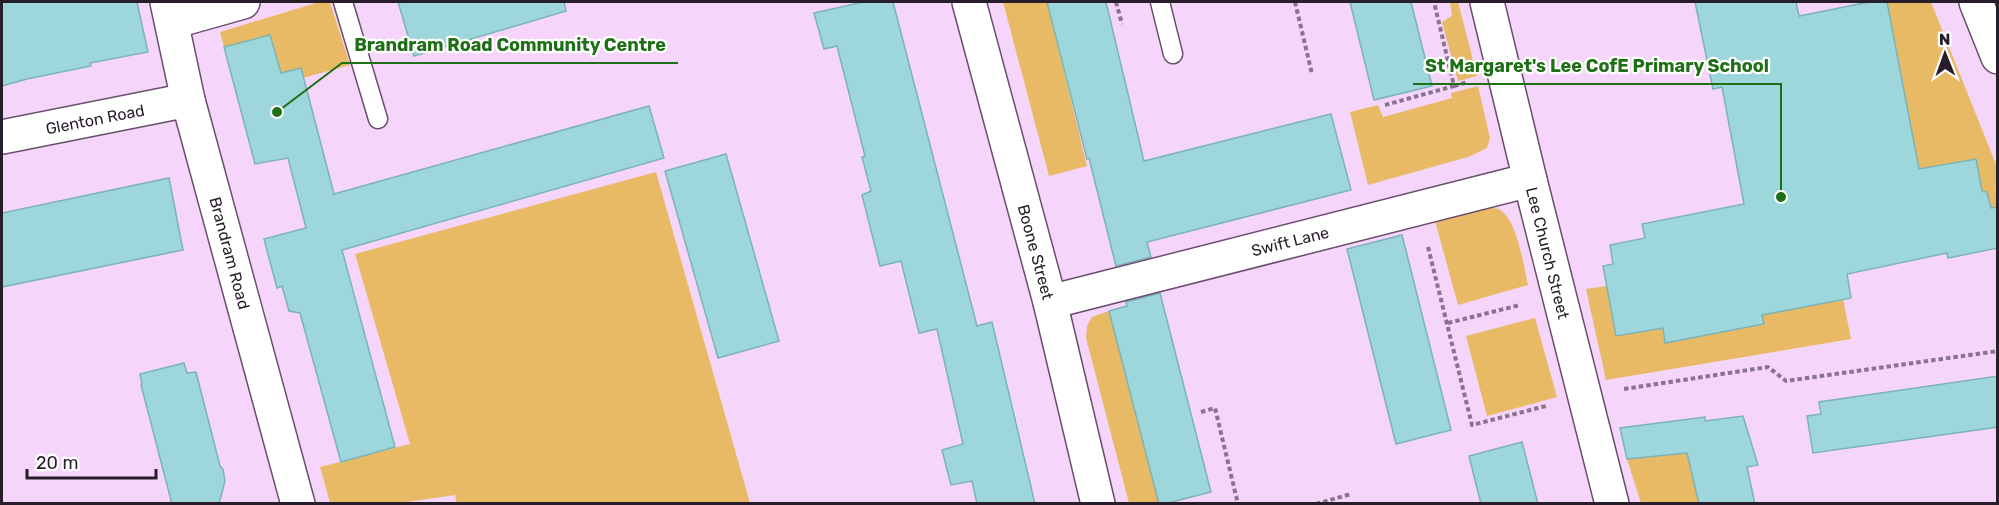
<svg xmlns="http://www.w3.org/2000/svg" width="1999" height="505" font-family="Rubik,sans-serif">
<rect width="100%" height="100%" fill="#f5d6fa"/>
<g fill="#e8ba65">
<path d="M 319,2 L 330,2 L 350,65 L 303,78 L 300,68 L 281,73 L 270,35 L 224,47 L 220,32 Z"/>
<path d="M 1003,2 L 1047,2 L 1087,166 L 1049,176 Z"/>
<path d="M 1450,2 L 1458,2 L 1477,76 L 1458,81 L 1442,22 L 1452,16 Z"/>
<path d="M 1887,2 L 1931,2 L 1997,167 L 1997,184 L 1995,186 L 1997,191 L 1997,207 L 1991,208 L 1987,192 L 1982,191 L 1975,159 L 1892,174 L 1914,145 Z"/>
<path d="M 1478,86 L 1490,138 L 1487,148 L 1468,157 L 1368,185 L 1350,112 L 1378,105 L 1383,117 L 1452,98 L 1451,93 Z"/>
<path d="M 656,172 L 750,503 L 457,504 L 455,495 L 400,503 L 330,503 L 320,467 L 410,444 L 355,254 Z"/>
<path d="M 1489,208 C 1490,208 1497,208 1498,209 C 1517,216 1524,268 1528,285 L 1458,305 L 1435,221 Z"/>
<path d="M 1607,286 L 1616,336 L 1663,328 L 1666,342 L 1763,324 L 1760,305 L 1843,299 L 1851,339 L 1606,380 L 1586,289 Z"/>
<path d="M 1109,311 L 1159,503 L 1129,503 L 1086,338 L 1087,326 L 1092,317 Z"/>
<path d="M 1535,318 L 1557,397 L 1487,416 L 1466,336 Z"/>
<path d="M 1687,453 L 1699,503 L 1641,503 L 1627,459 Z"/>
</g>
<g fill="#9ed7db" stroke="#7bb3b7" stroke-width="1.5">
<path d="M 2,2 L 137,2 L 148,52 L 90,63 L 91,66 L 27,79 L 2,86 Z"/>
<path d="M 398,2 L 564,2 L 566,11 L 414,56 Z"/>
<path d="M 863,2 L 893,2 L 977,326 L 992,322 L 1035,504 L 977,504 L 972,481 L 951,485 L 942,450 L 963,444 L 937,329 L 919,333 L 901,261 L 880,266 L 862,195 L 871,191 L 862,157 L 865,156 L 837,46 L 824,49 L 814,13 Z"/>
<path d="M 1047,2 L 1106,2 L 1144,161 L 1331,114 L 1351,190 L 1147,242 L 1151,257 L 1116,266 L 1089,158 L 1087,159 Z"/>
<path d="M 1350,2 L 1411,2 L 1432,86 L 1374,100 Z"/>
<path d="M 1695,2 L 1796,2 L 1799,16 L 1869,2 L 1887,2 L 1919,169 L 1976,159 L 1982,191 L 1987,192 L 1991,208 L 1998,207 L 1998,248 L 1948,258 L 1947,253 L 1847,274 L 1851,298 L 1762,315 L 1764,324 L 1665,343 L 1663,328 L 1616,336 L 1603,266 L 1613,264 L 1610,245 L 1645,238 L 1642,224 L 1744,204 L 1722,87 L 1713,89 Z"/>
<path d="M 270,35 L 281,73 L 301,68 L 334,194 L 649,106 L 664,158 L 342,250 L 395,447 L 341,462 L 300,313 L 289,311 L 282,286 L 277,288 L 264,239 L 306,228 L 288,158 L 255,164 L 224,47 Z"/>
<path d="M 726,154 L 779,341 L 718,358 L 665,171 Z"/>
<path d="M 169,178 L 183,250 L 2,287 L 2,213 Z"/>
<path d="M 1402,235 L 1451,430 L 1396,444 L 1347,249 Z"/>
<path d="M 1160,293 L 1211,492 L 1164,504 L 1159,504 L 1109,311 L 1127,306 L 1126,302 Z"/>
<path d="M 184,363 L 187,373 L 196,372 L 220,466 L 223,469 L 225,481 L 219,504 L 172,504 L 141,385 L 142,384 L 140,374 Z"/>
<path d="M 1998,376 L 1998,427 L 1813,453 L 1807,416 L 1821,414 L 1819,402 Z"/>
<path d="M 1743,416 L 1758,465 L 1747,467 L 1755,504 L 1699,504 L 1687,453 L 1627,459 L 1620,428 L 1705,417 L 1705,421 Z"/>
<path d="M 1522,442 L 1538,504 L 1481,504 L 1469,456 Z"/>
</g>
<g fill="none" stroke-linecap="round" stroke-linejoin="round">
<g stroke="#694e6d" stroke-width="21">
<g id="lane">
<path d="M 343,2 L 378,119"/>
<path d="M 1160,2 L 1173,54"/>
</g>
</g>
<g stroke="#694e6d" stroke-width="36">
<g id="street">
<path d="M 167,2 L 188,100 L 298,504"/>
<path d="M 969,2 L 1050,302 L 1098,504"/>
<path d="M 1487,2 L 1530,180 L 1612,504"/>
<path d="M 1976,2 L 1998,57"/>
<path d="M 172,22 L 243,2"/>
<path d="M 2,137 L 188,100"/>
<path d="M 1050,302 L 1530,180"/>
</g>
</g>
<g stroke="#88748c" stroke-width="4" stroke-dasharray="4.5 3" stroke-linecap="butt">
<path d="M 1116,2 L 1122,24"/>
<path d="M 1295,2 L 1312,74"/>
<path d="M 1454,86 L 1468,82"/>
<path d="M 1385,105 L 1454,86 L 1434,2"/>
<path d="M 1428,247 L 1472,425 L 1546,406"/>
<path d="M 1448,323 L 1520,305"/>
<path d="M 1624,389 L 1768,367 L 1786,381 L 1998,351"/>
<path d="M 1201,412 L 1215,408 L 1238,504"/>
<path d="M 1316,504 L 1351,494"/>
</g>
<use href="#lane" stroke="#fff" stroke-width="18"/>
<use href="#street" stroke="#fff" stroke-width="33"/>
</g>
<g text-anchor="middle" stroke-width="4.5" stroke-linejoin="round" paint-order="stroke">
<g font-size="16" fill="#281d2a" stroke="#fff">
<text transform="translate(95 119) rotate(-11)" y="6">Glenton Road</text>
<text transform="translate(1290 241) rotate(-14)" y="6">Swift Lane</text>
<text transform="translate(1036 252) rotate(75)" y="6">Boone Street</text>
<text transform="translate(230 253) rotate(75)" y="6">Brandram Road</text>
<text transform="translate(1548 253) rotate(76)" y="6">Lee Church Street</text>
</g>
</g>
<path fill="none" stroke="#1f6f16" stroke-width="2" d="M277 112L342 63H678M1781 197L1781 84H1413"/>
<g fill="#1f6f16" stroke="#fff" stroke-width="2">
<circle cx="277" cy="112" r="6"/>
<circle cx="1781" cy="197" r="6"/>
</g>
<g font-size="18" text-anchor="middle" font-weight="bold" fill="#1f6f16" stroke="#fff" stroke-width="4.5" stroke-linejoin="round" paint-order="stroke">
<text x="510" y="51">Brandram Road Community Centre</text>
<text x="1597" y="72">St Margaret's Lee CofE Primary School</text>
</g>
<rect width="1999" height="505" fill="none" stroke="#281d2a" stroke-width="6"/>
<g transform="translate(1945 54) rotate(359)" stroke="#ffffff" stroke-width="4.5" paint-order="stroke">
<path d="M0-4.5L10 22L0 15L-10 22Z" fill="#281d2a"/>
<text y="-9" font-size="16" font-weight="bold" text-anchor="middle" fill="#281d2a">N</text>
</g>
<path d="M27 469v9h129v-9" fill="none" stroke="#281d2a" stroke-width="3"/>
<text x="36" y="469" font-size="18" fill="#281d2a" stroke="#ffffff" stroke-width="4.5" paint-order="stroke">20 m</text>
</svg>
